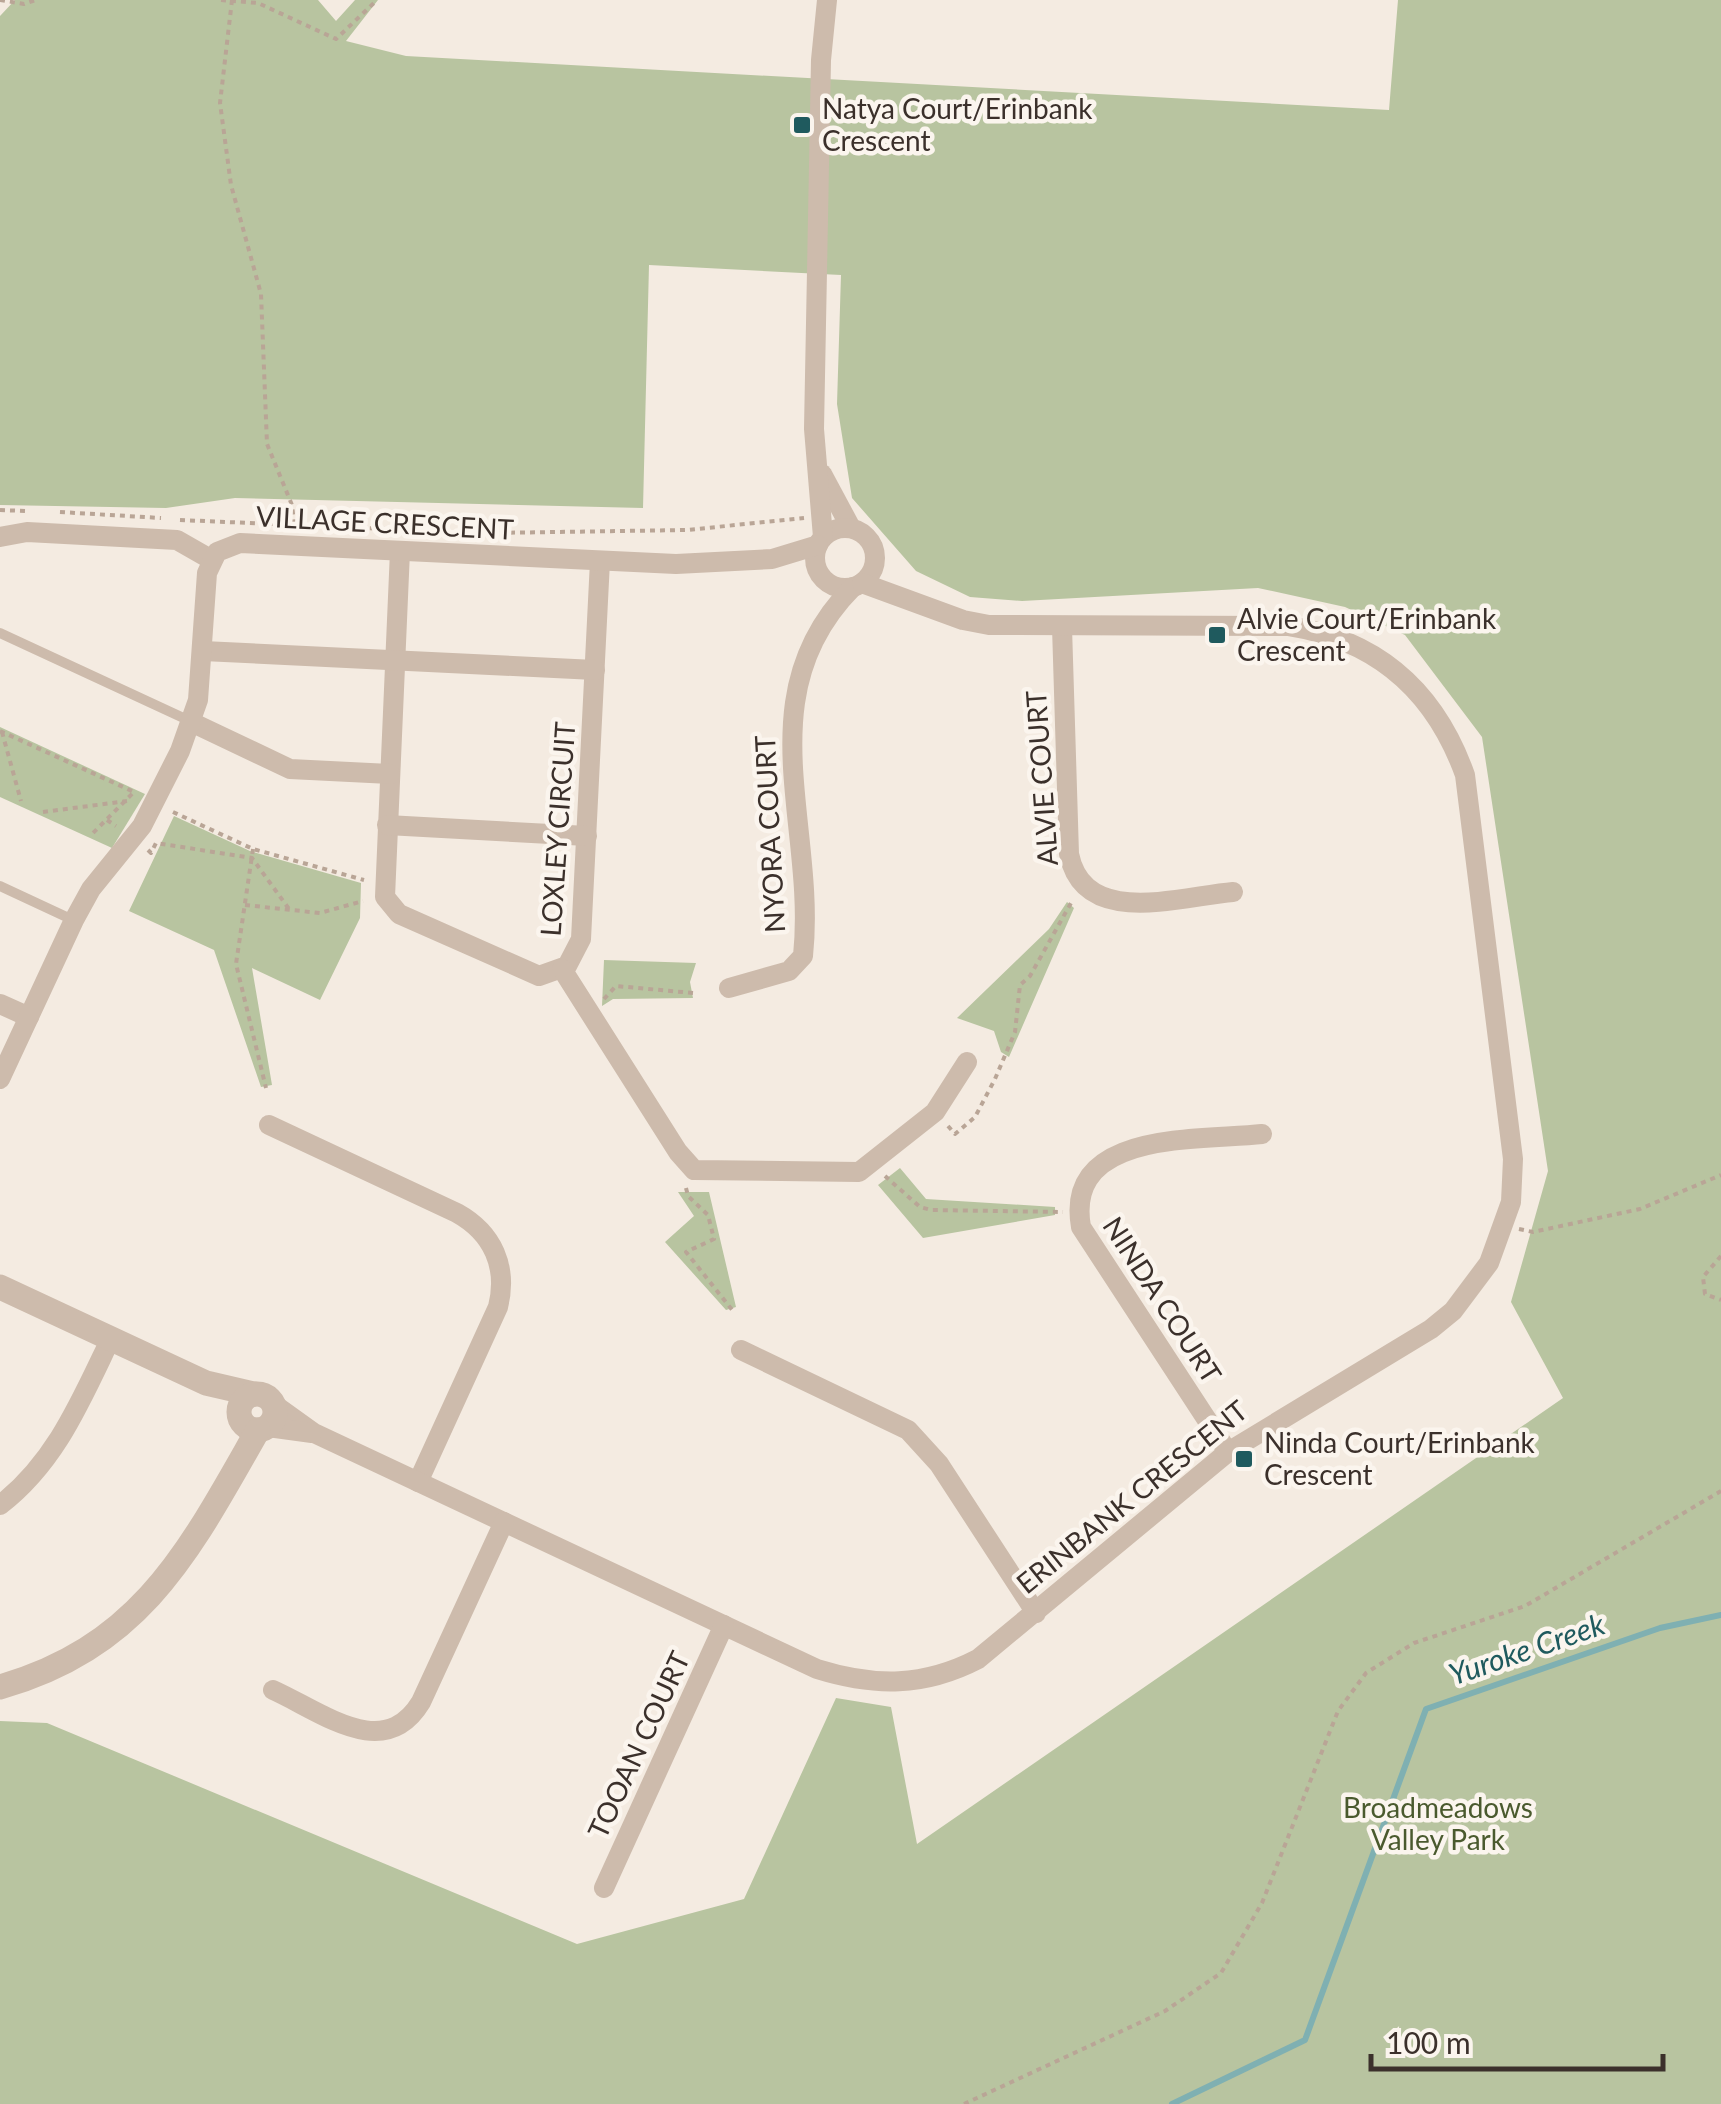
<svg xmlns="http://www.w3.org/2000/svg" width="1721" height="2104" font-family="Lato,sans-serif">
<rect width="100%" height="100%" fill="#f4ebe1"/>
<g fill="#b8c4a0">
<path d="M 15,0 L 318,0 L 336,21 L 355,0 L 378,0 L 346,41 L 406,56 L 1389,110 L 1398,0 L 1721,0 L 1721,2104 L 0,2104 L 0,1721 L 47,1723 L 577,1944 L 744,1899 L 836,1698 L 891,1707 L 917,1844 L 1563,1398 L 1511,1302 L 1548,1171 L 1482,737 L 1405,635 L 1345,607 L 1258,588 L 1022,601 L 970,597 L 916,571 L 852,498 L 837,404 L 841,275 L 649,265 L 643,508 L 235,498 L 166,508 L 0,505 L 0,16 Z"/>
<path d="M 0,727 L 145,794 L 112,848 L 0,797 Z"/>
<path d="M 174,816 L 250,851 L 361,883 L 360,918 L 320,1000 L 252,968 L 272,1085 L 261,1087 L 214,950 L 129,911 Z"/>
<path d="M 1067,902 L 1074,908 L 1009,1057 L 1001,1052 L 994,1031 L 957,1018 L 1049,929 Z"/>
<path d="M 604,960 L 696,963 L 690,982 L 693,998 L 613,999 L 602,1006 Z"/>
<path d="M 900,1168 L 926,1199 L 1055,1207 L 1055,1215 L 923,1238 L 878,1185 Z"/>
<path d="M 678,1192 L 709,1192 L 736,1307 L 726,1310 L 665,1242 L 694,1216 Z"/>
</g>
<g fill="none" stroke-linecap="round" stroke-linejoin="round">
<path stroke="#7fb0b2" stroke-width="6" d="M 1172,2104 L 1305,2040 L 1426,1709 L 1660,1628 L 1721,1615"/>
<g stroke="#b9a596" stroke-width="4" stroke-dasharray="5 5" stroke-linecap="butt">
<path d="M 0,0 L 24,4 L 36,0"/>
<path d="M 221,0 L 258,3 L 336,39 L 377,0"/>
<path d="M 232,0 L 220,103 L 231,185 L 261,294 L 267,444 L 292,505 L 294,522"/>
<path d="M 0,510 L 26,511"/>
<path d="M 60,512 L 161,518"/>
<path d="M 180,520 L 435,531"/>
<path d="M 490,533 L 687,530 L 804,518"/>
<path d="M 0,731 L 134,792 L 92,834"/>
<path d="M 2,732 L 21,801"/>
<path d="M 43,812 L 127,801"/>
<path d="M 173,812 L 253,849 L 364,880"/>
<path d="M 107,820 L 116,826"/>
<path d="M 253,849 L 236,964 L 266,1088"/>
<path d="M 148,850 L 151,853 L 156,843 L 252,858 L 289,909"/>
<path d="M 245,905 L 320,913 L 363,901"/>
<path d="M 604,999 L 616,986 L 693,993"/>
<path d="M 948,1126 L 955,1134 L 975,1117 L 995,1079 L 1015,1032 L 1020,985 L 1030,976 L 1071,903"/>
<path d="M 885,1176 L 920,1207 L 931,1210 L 1063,1212"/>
<path d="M 686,1188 L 688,1196 L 708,1215 L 714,1239 L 686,1252 L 733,1311"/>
<path d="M 1519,1229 L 1533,1232 L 1640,1209 L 1721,1175"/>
<path d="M 1721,1256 L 1703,1277 L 1705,1294 L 1721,1300"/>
<path d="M 964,2104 L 1165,2011 L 1221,1973 L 1262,1903 L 1338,1711 L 1366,1673 L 1414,1643 L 1525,1606 L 1721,1491"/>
</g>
<g stroke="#cdbbac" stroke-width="10">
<path d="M 0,633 L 190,721"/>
<path d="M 0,886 L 73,920"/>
</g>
<g stroke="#cdbbac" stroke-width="20">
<path d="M 822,474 L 851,528"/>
<circle cx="845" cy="558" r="30"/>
<path d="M 0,537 L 27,532 L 177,540 L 212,560"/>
<path d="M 823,537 L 814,429 L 821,60 L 827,0"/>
<path d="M 400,551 L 385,897 L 399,914 L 539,976 L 567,966 L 581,939 L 600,561"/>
<path d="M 1062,627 L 1069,854 C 1084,928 1177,897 1233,892"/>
<path d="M 203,651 L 595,670"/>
<path d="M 191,722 L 290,769 L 390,774"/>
<path d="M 387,825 L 587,836"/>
<path d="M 562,969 L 678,1152 L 694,1170 L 859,1172 L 935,1112 L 967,1062"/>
<path d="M 729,988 L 789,971 L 803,956 C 817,825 745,695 853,587"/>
<path d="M 0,1004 L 29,1017"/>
<path d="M 0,1079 L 74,920 L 91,889 L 142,826 L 180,751 L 198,700 L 207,573 L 217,552 L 240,543 L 676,564 L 772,559 L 818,545"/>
<path d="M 269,1125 L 457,1213 C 493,1233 508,1267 498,1307 L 418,1482"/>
<path d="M 741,1350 L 908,1430 L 939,1464 L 1036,1613"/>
<path d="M 275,1405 L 314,1433 L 817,1669 C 875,1687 924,1687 978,1659 L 1228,1452 L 1431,1329 L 1453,1311 L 1489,1263 L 1511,1202 L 1513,1159 L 1465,775 C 1435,691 1377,640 1289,626 L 989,625 L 963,620 L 862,583"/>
<path d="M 268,1427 L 312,1433"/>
<path d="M 1228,1452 L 1081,1227 C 1064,1130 1197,1141 1262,1134"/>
<path d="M 0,1505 C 56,1462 81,1400 111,1338"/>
<path d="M 273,1690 C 322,1712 384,1763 421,1702 L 504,1522"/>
<path d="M 604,1888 L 724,1625"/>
</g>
<g stroke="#cdbbac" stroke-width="25">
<path d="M 0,1287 L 206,1383 L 254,1394"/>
<circle cx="257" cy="1412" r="18"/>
<path d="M 0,1687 C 143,1646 190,1549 258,1430"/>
</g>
</g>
<g fill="#1f5a5e" stroke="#fbf5ee" stroke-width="4">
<rect x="792" y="115" width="20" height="20" rx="5"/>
<rect x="1207" y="625" width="20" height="20" rx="5"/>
<rect x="1234" y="1449" width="20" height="20" rx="5"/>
</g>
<g text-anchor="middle" stroke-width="9" stroke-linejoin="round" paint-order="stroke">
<g font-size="28" fill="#3b302b" stroke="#fbf5ee" text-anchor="start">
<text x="822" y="119">Natya Court/Erinbank<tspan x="822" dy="32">Crescent</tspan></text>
<text x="1237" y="629">Alvie Court/Erinbank<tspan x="1237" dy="32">Crescent</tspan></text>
<text x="1264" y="1453">Ninda Court/Erinbank<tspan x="1264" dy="32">Crescent</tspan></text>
</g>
<g font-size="28" fill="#3b302b" stroke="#fbf5ee">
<text transform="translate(385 523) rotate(3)" y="10">VILLAGE CRESCENT</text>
<text transform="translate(1042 778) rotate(-94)" y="10">ALVIE COURT</text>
<text transform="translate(558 829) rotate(-86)" y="10">LOXLEY CIRCUIT</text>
<text transform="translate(770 834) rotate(-93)" y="10">NYORA COURT</text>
<text transform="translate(1162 1300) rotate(57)" y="10">NINDA COURT</text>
<text transform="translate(1132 1497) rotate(-39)" y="10">ERINBANK CRESCENT</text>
<text transform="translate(639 1745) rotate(-65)" y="10">TOOAN COURT</text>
</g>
<g font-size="28" fill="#4a5a2e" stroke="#fbf5ee">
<text x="1438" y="1818">Broadmeadows<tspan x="1438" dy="32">Valley Park</tspan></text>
</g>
<g font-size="30" font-style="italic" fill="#1f5a5e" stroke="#fbf5ee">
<text transform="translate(1527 1650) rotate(-19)" y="10">Yuroke Creek</text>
</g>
</g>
<path d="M1371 2054v15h292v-15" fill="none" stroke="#3b302b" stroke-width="5"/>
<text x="1386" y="2054" font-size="30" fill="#3b302b" stroke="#fbf5ee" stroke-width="8" paint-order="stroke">100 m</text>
</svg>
